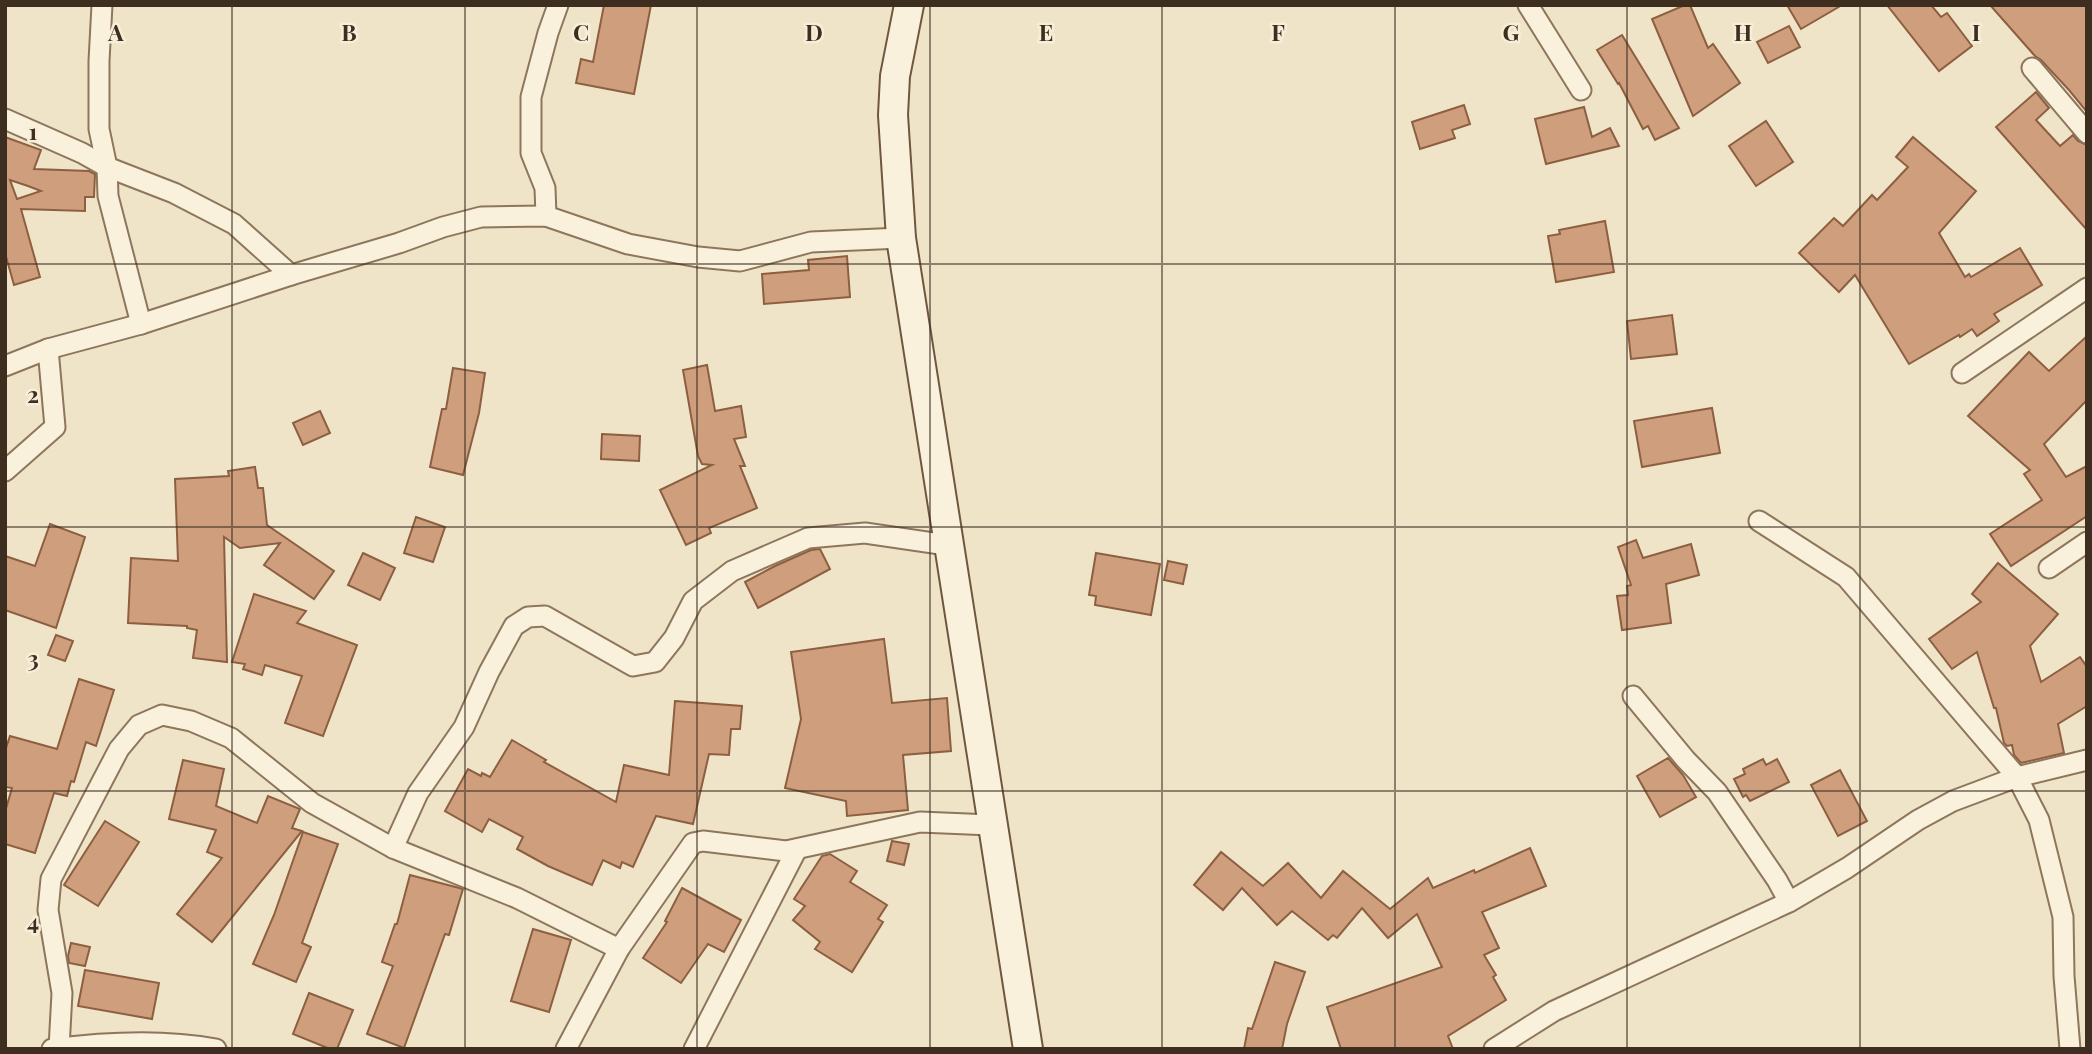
<svg xmlns="http://www.w3.org/2000/svg" width="2092" height="1054" font-family="'Playfair Display',serif">
<rect width="100%" height="100%" fill="#f0e4c8"/>
<g fill="#cf9f7d" stroke="#8d5f41" stroke-width="2" fill-rule="evenodd">
<path d="M 604,5 L 651,5 L 634,94 L 576,83 L 581,59 L 593,62 Z"/>
<path d="M 1685,5 L 1690,5 L 1708,48 L 1713,44 L 1740,83 L 1693,116 L 1652,19 Z"/>
<path d="M 1787,5 L 1842,5 L 1801,29 Z"/>
<path d="M 1887,5 L 1931,5 L 1941,17 L 1947,13 L 1972,46 L 1939,71 Z"/>
<path d="M 1990,5 L 2087,5 L 2087,112 L 2069,90 L 2041,60 L 2035,56 Z"/>
<path d="M 1789,26 L 1800,47 L 1768,63 L 1757,42 Z"/>
<path d="M 1622,35 L 1679,128 L 1655,140 L 1648,126 L 1643,129 L 1619,83 L 1618,84 L 1597,50 Z"/>
<path d="M 2036,92 L 2049,108 L 2036,120 L 2060,146 L 2073,135 L 2078,141 L 2087,145 L 2087,230 L 1996,127 Z"/>
<path d="M 1464,105 L 1470,124 L 1452,130 L 1455,138 L 1420,149 L 1412,122 Z"/>
<path d="M 1584,107 L 1592,137 L 1610,128 L 1619,146 L 1546,164 L 1535,119 Z"/>
<path d="M 1766,121 L 1793,162 L 1756,186 L 1729,146 Z"/>
<path d="M 5,137 L 41,150 L 34,169 L 89,171 L 95,174 L 94,197 L 85,197 L 85,211 L 21,209 L 40,277 L 14,285 L 5,253 ZM 10,180 L 28,186 L 41,191 L 17,199 Z"/>
<path d="M 1913,137 L 1976,191 L 1939,233 L 1965,277 L 1969,274 L 1971,277 L 2020,248 L 2042,285 L 1994,314 L 1999,321 L 1977,336 L 1972,329 L 1960,337 L 1959,335 L 1909,364 L 1855,275 L 1839,292 L 1799,253 L 1834,218 L 1843,226 L 1872,195 L 1877,200 L 1908,167 L 1896,157 Z"/>
<path d="M 1605,221 L 1614,272 L 1556,282 L 1548,236 L 1560,234 L 1559,230 Z"/>
<path d="M 847,256 L 850,297 L 764,304 L 762,274 L 809,270 L 808,260 Z"/>
<path d="M 1672,315 L 1677,354 L 1631,359 L 1627,321 Z"/>
<path d="M 2087,336 L 2087,400 L 2044,444 L 2066,477 L 2087,466 L 2087,516 L 2011,566 L 1990,534 L 2042,500 L 2024,474 L 2030,470 L 1968,416 L 2029,352 L 2049,371 Z"/>
<path d="M 707,365 L 715,411 L 741,406 L 746,437 L 734,439 L 745,466 L 740,466 L 757,508 L 709,528 L 711,533 L 686,545 L 660,490 L 712,465 L 702,464 L 698,456 L 683,370 Z"/>
<path d="M 453,368 L 485,373 L 479,413 L 463,475 L 430,467 L 442,409 L 446,409 Z"/>
<path d="M 1712,408 L 1720,453 L 1642,467 L 1634,421 Z"/>
<path d="M 320,411 L 330,433 L 303,445 L 293,423 Z"/>
<path d="M 602,434 L 640,436 L 639,461 L 601,459 Z"/>
<path d="M 255,467 L 258,488 L 263,488 L 267,525 L 334,571 L 314,599 L 264,565 L 280,543 L 240,548 L 224,537 L 227,662 L 193,658 L 197,630 L 187,628 L 187,626 L 128,623 L 131,558 L 178,561 L 175,479 L 229,476 L 228,471 Z"/>
<path d="M 416,517 L 445,527 L 433,562 L 404,553 Z"/>
<path d="M 50,524 L 85,537 L 56,628 L 5,610 L 5,556 L 35,566 Z"/>
<path d="M 1636,540 L 1643,558 L 1691,544 L 1699,575 L 1666,584 L 1671,623 L 1622,630 L 1617,596 L 1628,595 L 1627,586 L 1631,585 L 1618,547 Z"/>
<path d="M 820,549 L 830,569 L 758,608 L 745,582 L 775,566 L 811,550 Z"/>
<path d="M 363,553 L 395,568 L 380,600 L 348,585 Z"/>
<path d="M 1096,553 L 1160,564 L 1151,615 L 1095,605 L 1096,596 L 1089,595 Z"/>
<path d="M 1168,561 L 1187,565 L 1183,584 L 1164,580 Z"/>
<path d="M 1998,563 L 2058,614 L 2030,646 L 2041,682 L 2080,657 L 2087,667 L 2087,706 L 2058,724 L 2064,753 L 2021,763 L 2014,755 L 2012,745 L 2007,746 L 2004,743 L 1996,708 L 1994,708 L 1977,652 L 1952,669 L 1929,639 L 1981,602 L 1972,594 Z"/>
<path d="M 254,594 L 306,611 L 297,623 L 357,645 L 323,736 L 285,723 L 302,676 L 265,665 L 262,675 L 243,669 L 245,664 L 232,662 Z"/>
<path d="M 56,635 L 73,641 L 65,661 L 48,655 Z"/>
<path d="M 884,639 L 892,703 L 947,698 L 951,751 L 903,755 L 908,810 L 847,816 L 846,801 L 785,788 L 801,719 L 791,652 Z"/>
<path d="M 79,679 L 114,690 L 96,746 L 86,742 L 74,782 L 71,781 L 67,796 L 54,793 L 35,853 L 5,844 L 5,812 L 12,788 L 5,787 L 5,751 L 10,736 L 57,749 Z"/>
<path d="M 675,701 L 742,706 L 740,729 L 731,729 L 729,755 L 709,754 L 693,824 L 656,816 L 633,867 L 622,862 L 620,868 L 603,860 L 592,885 L 548,866 L 517,849 L 523,837 L 489,819 L 482,832 L 445,811 L 468,769 L 481,776 L 482,773 L 490,777 L 512,740 L 546,760 L 544,762 L 616,802 L 624,765 L 669,775 Z"/>
<path d="M 1668,758 L 1683,775 L 1696,797 L 1660,817 L 1637,776 Z"/>
<path d="M 1763,759 L 1766,765 L 1777,759 L 1789,782 L 1750,801 L 1746,795 L 1743,797 L 1734,779 L 1745,774 L 1743,769 Z"/>
<path d="M 183,760 L 224,769 L 216,806 L 257,823 L 268,796 L 300,809 L 292,828 L 302,831 L 212,942 L 177,914 L 222,858 L 207,852 L 216,830 L 169,819 Z"/>
<path d="M 1840,770 L 1867,821 L 1838,836 L 1811,785 Z"/>
<path d="M 105,821 L 139,842 L 98,906 L 64,885 Z"/>
<path d="M 303,832 L 338,844 L 302,943 L 311,947 L 296,982 L 253,964 L 274,915 Z"/>
<path d="M 892,841 L 909,844 L 904,865 L 887,861 Z"/>
<path d="M 1530,848 L 1546,886 L 1482,912 L 1499,948 L 1484,955 L 1496,975 L 1493,977 L 1506,1000 L 1448,1036 L 1453,1049 L 1341,1049 L 1327,1007 L 1442,967 L 1417,914 L 1388,938 L 1362,908 L 1337,938 L 1333,935 L 1328,940 L 1292,911 L 1277,925 L 1242,888 L 1223,910 L 1194,885 L 1221,852 L 1263,886 L 1288,863 L 1321,898 L 1343,871 L 1390,909 L 1428,878 L 1433,888 L 1474,870 L 1475,873 Z"/>
<path d="M 830,854 L 857,871 L 850,882 L 887,905 L 878,919 L 883,922 L 852,972 L 815,949 L 820,942 L 793,920 L 805,906 L 794,899 L 822,856 Z"/>
<path d="M 410,875 L 463,889 L 449,935 L 445,934 L 404,1048 L 367,1034 L 393,966 L 382,962 L 395,924 L 397,924 Z"/>
<path d="M 682,888 L 741,920 L 724,952 L 708,944 L 681,983 L 643,958 L 667,922 L 665,921 Z"/>
<path d="M 533,929 L 571,940 L 549,1012 L 511,1001 Z"/>
<path d="M 71,943 L 90,947 L 85,966 L 69,963 L 68,956 Z"/>
<path d="M 1275,962 L 1305,972 L 1287,1024 L 1282,1049 L 1244,1049 L 1248,1028 L 1252,1029 Z"/>
<path d="M 85,970 L 159,983 L 152,1019 L 78,1006 Z"/>
<path d="M 309,993 L 353,1010 L 337,1049 L 330,1049 L 293,1034 Z"/>
</g>
<g fill="none" stroke-linecap="round" stroke-linejoin="round">
<g stroke="#8d765c" stroke-width="23">
<g id="street">
<path d="M 102,5 L 99,61 L 99,129 L 107,167 L 108,196 L 141,324"/>
<path d="M 1528,5 L 1581,90"/>
<path d="M 2032,68 L 2087,133"/>
<path d="M 5,119 L 82,153 L 107,167 L 174,193 L 234,224 L 291,275"/>
<path d="M 546,216 L 545,188 L 531,153 L 531,97 L 548,33 L 558,5"/>
<path d="M 5,366 L 48,349 L 141,324 L 291,275 L 399,243 L 443,227 L 481,217 L 546,216 L 628,244 L 698,257 L 740,261 L 811,242 L 901,238"/>
<path d="M 1962,373 L 2087,288"/>
<path d="M 5,471 L 55,427 L 48,349"/>
<path d="M 1759,521 L 1846,577 L 2017,777 L 2039,820 L 2063,917 L 2064,976 L 2070,1049"/>
<path d="M 2049,568 L 2087,542"/>
<path d="M 1633,696 L 1686,760 L 1717,792 L 1777,880 L 1789,902"/>
<path d="M 393,848 L 418,793 L 464,727 L 489,672 L 514,626 L 528,617 L 545,616 L 633,666 L 655,662 L 674,638 L 693,601 L 732,571 L 808,538 L 865,533 L 947,545"/>
<path d="M 59,1048 L 62,993 L 48,910 L 51,879 L 119,749 L 139,725 L 162,715 L 191,721 L 231,738 L 312,803 L 393,848 L 517,898 L 619,949"/>
<path d="M 52,1049 C 105,1042 163,1039 216,1049"/>
<path d="M 566,1049 L 619,949 L 693,843 L 703,841 L 786,851 L 920,822 L 991,825"/>
<path d="M 694,1049 L 797,849"/>
<path d="M 1494,1049 L 1554,1011 L 1789,902 L 1847,868 L 1918,820 L 1953,801 L 2017,777 L 2087,760"/>
</g>
</g>
<g stroke="#6f573f" stroke-width="32">
<path id="secondary" d="M 909,5 L 895,76 L 893,115 L 901,238 L 1028,1049"/>
</g>
<use href="#street" stroke="#faf1dc" stroke-width="19"/>
<use href="#secondary" stroke="#faf1dc" stroke-width="28"/>
</g>
<path fill="none" stroke="#3d2e20" stroke-width="2" stroke-opacity="0.55" d="M 232,5 L 232,1049M 465,5 L 465,1049M 697,5 L 697,1049M 930,5 L 930,1049M 1162,5 L 1162,1049M 1395,5 L 1395,1049M 1627,5 L 1627,1049M 1860,5 L 1860,1049M 5,264 L 2087,264M 5,527 L 2087,527M 5,791 L 2087,791"/>
<g font-size="23" text-anchor="middle" font-weight="bold" fill="#3d2e20" stroke="#f7eed8" stroke-width="5" stroke-linejoin="round" paint-order="stroke">
<text x="116" y="41">A</text>
<text x="349" y="41">B</text>
<text x="581" y="41">C</text>
<text x="814" y="41">D</text>
<text x="1046" y="41">E</text>
<text x="1278" y="41">F</text>
<text x="1511" y="41">G</text>
<text x="1743" y="41">H</text>
<text x="1976" y="41">I</text>
<text x="33" y="140">1</text>
<text x="33" y="403">2</text>
<text x="33" y="667">3</text>
<text x="33" y="930">4</text>
</g>
<rect width="2092" height="1054" fill="none" stroke="#3d2e20" stroke-width="14"/>
</svg>
